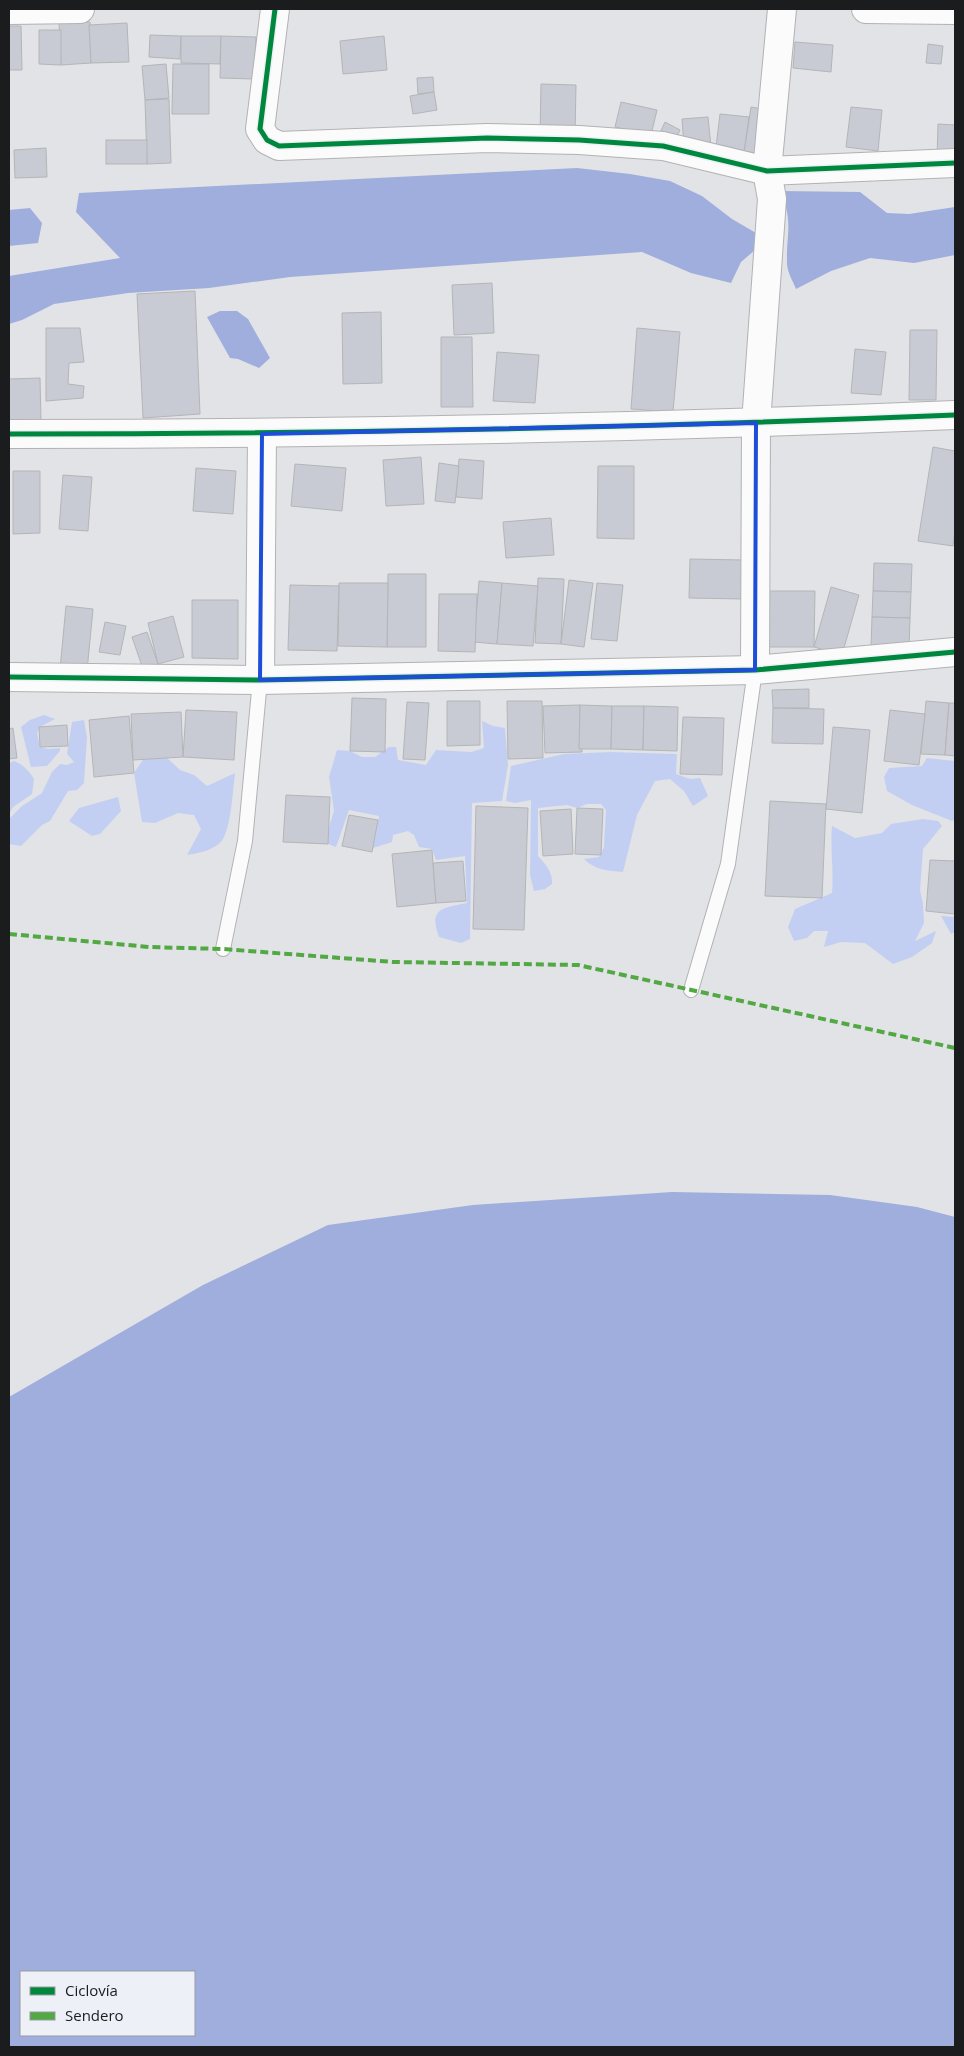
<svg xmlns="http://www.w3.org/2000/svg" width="964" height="2056" font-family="'Open Sans',sans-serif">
<rect width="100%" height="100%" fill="#e2e3e6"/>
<g fill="#c3cff2">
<path d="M 44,715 L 55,719 L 40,727 L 37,733 L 40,747 L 48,749 L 60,748 L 60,751 L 47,766 L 31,767 L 21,727 L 30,720 Z"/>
<path d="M 84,720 L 87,737 L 84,783 L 77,790 L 68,791 L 50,821 L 42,825 L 21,846 L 9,844 L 9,819 L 22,806 L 42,793 L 52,772 L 60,764 L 67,765 L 74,762 L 67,754 L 72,722 Z"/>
<path d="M 482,721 L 493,726 L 505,728 L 508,765 L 502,801 L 472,803 L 470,939 L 461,943 L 439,937 C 428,908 443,908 467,903 L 465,856 L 436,860 L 432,849 L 419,847 L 414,835 L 408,831 L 393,835 L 392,842 L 373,848 L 379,816 L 349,810 L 336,847 L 328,844 L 329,827 L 334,811 L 329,777 L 337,750 L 350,751 L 362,757 L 375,757 L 389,747 L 396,747 L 398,760 L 426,765 L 436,750 L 471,752 L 484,748 Z"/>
<path d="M 153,745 L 180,770 L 194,775 L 207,786 L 235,773 C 233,789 231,826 223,839 C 216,850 199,853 187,855 L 201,829 L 194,815 L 178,813 L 155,823 L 142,822 L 134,773 Z"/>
<path d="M 610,752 L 677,754 L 676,774 L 690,779 L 700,778 L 708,796 L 693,806 L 684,791 L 670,779 L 655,781 L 637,815 L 623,872 C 608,871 595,870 584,859 L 599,857 L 604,847 L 606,810 L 601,804 L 587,804 L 577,808 L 567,805 L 538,808 L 538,856 C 546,865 553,872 552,884 L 545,889 L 534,891 L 530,875 L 531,800 L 515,803 L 506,801 L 511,766 L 564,754 Z"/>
<path d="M 927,758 L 955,761 L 955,819 L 952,821 L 912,805 L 887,791 L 884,777 L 889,768 L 922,766 Z"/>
<path d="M 14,761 C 24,765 29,771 34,779 L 32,794 L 13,807 L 9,814 L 9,763 Z"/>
<path d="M 118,797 L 121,811 L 100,834 L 92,836 L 69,821 L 79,808 Z"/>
<path d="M 923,819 L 938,821 L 942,826 L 923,849 L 920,890 L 923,904 L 924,923 L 915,941 L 936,931 L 932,943 L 912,957 L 893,964 L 865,943 L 841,942 L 824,947 L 828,931 L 814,931 L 807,938 L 794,941 L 788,927 L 795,909 L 832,893 C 834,870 830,848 832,826 L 855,838 L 882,833 L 891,824 Z"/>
<path d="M 941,916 L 955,917 L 955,932 L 951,934 Z"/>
</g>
<g fill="#9faedc" fill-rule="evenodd">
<path d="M 577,168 L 630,174 L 670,181 L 702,196 L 732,219 L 756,233 L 755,250 L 741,262 L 731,283 L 691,273 L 642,252 L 290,277 L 209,288 L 128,293 L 54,304 L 22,320 L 9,324 L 9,276 L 120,258 L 76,212 L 79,193 Z"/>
<path d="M 780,191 L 860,192 L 887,213 L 909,214 L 955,207 L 955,255 L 914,263 L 870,258 L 831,271 L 796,289 C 793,281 787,272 787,263 C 786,233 794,222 780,191 Z"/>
<path d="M 30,208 L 42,223 L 38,243 L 9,246 L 9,210 Z"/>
<path d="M 220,311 L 237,311 L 248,319 L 270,358 L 259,368 L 238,359 L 230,358 L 207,317 Z"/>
<path d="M 672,1192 L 830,1195 L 917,1207 L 955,1217 L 955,2047 L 9,2047 L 9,1397 L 203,1285 L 328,1225 L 473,1205 ZM 194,1972 L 194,2035 L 21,2035 L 21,1972 Z"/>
</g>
<g fill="#c8cbd4" stroke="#b4b5b7">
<path d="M 90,22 L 91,63 L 61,65 L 59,23 Z"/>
<path d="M 127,23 L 129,62 L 91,63 L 89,25 Z"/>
<path d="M 9,26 L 21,26 L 22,70 L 9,70 Z"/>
<path d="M 39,30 L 61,30 L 61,65 L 39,64 Z"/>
<path d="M 150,35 L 181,36 L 180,59 L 149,57 Z"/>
<path d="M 181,36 L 221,36 L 220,64 L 181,63 Z"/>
<path d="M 221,36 L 256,37 L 254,79 L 220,78 Z"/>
<path d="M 384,36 L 387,70 L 343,74 L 340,41 Z"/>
<path d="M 795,42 L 833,45 L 831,72 L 793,68 Z"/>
<path d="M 928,44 L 943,46 L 941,64 L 926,63 Z"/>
<path d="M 166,64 L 169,98 L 145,100 L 142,66 Z"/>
<path d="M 173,64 L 209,64 L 209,114 L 172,114 Z"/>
<path d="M 433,77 L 434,92 L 418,94 L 417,78 Z"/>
<path d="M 541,84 L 576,85 L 575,136 L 540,135 Z"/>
<path d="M 434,92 L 437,110 L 413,114 L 410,96 Z"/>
<path d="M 169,99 L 171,163 L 147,164 L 145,100 Z"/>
<path d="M 621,102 L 657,110 L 651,135 L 615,127 Z"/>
<path d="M 751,107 L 768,110 L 762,154 L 744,152 Z"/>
<path d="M 851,107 L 882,110 L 878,151 L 846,147 Z"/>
<path d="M 720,114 L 749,117 L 744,152 L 716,147 Z"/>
<path d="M 708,117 L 711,147 L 684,148 L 682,119 Z"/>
<path d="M 665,122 L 680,130 L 674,143 L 659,135 Z"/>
<path d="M 938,124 L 955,125 L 955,158 L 937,157 Z"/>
<rect x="106" y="140" width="41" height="24"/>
<path d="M 46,148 L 47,177 L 15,178 L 14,150 Z"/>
<path d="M 492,283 L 494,333 L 454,335 L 452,285 Z"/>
<path d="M 195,291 L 200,414 L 143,418 L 137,294 Z"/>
<path d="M 381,312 L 382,383 L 343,384 L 342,313 Z"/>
<path d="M 46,328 L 80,328 L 84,362 L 69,363 L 68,384 L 84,386 L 83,398 L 46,401 Z"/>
<path d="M 637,328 L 680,332 L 673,412 L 631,409 Z"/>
<path d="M 910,330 L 937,330 L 936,400 L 909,400 Z"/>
<path d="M 441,337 L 472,337 L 473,407 L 441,407 Z"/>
<path d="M 855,349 L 886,352 L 881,395 L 851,393 Z"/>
<path d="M 497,352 L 539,355 L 535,403 L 493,401 Z"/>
<path d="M 40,378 L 41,421 L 9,422 L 9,379 Z"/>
<path d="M 933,447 L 955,451 L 955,531 L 953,546 L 918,541 Z"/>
<path d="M 421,457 L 424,504 L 386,506 L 383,460 Z"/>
<path d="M 459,459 L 484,461 L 482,499 L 456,497 Z"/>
<path d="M 439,463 L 459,466 L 455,503 L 435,501 Z"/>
<path d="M 295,464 L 346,468 L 342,511 L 291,506 Z"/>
<path d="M 598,466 L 634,466 L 634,539 L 597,538 Z"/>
<path d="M 196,468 L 236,471 L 233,514 L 193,511 Z"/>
<path d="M 13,471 L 40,471 L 40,533 L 13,534 Z"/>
<path d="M 63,475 L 92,477 L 88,531 L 59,529 Z"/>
<path d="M 551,518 L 554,555 L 506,558 L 503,522 Z"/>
<path d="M 690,559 L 744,560 L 743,599 L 689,598 Z"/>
<path d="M 874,563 L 912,564 L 911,592 L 873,591 Z"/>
<path d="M 388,574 L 426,574 L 426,647 L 387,647 Z"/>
<path d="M 538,578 L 564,579 L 561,644 L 535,643 Z"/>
<path d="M 569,580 L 593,583 L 584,647 L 561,644 Z"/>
<path d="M 479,581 L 502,583 L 497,644 L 474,642 Z"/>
<path d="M 339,583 L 388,583 L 387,647 L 338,646 Z"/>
<path d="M 502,583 L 538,586 L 533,646 L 497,644 Z"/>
<path d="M 597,583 L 623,585 L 617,641 L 591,639 Z"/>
<path d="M 290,585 L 339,586 L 337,651 L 288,650 Z"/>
<path d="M 831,587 L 859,595 L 842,655 L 814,647 Z"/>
<path d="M 769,591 L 815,591 L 814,647 L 768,647 Z"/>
<path d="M 873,591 L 911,592 L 910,618 L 872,617 Z"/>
<path d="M 439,594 L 477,594 L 475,652 L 438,651 Z"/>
<path d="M 192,600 L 238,600 L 238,659 L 192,658 Z"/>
<path d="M 66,606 L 93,609 L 87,671 L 60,669 Z"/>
<path d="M 173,616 L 184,657 L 158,664 L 148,623 Z"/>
<path d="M 872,617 L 910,618 L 909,648 L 871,648 Z"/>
<path d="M 105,622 L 126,626 L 120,655 L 99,652 Z"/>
<path d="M 147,632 L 158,664 L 143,669 L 132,637 Z"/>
<path d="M 809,689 L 809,708 L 773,708 L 772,690 Z"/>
<path d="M 352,698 L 386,699 L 385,752 L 350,751 Z"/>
<path d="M 447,701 L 480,701 L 480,745 L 447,746 Z"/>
<path d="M 507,701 L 542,701 L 543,758 L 508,759 Z"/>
<path d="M 926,701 L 949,703 L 945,755 L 921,754 Z"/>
<path d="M 407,702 L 429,703 L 425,760 L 403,759 Z"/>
<path d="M 949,703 L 955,703 L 955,756 L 945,755 Z"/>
<path d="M 580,705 L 582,752 L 545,753 L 543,706 Z"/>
<path d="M 580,705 L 612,706 L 611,749 L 579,749 Z"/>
<path d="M 612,706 L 644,706 L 643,750 L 611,749 Z"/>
<path d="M 644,706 L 678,707 L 677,751 L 643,750 Z"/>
<path d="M 773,708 L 824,709 L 823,744 L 772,743 Z"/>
<path d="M 186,710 L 237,712 L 234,760 L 183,757 Z"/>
<path d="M 890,710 L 925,714 L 919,765 L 884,761 Z"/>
<path d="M 181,712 L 183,757 L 133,760 L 131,714 Z"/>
<path d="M 129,716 L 134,773 L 94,777 L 89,720 Z"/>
<path d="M 683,717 L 724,718 L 722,775 L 680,774 Z"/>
<path d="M 67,725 L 68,746 L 40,747 L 39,727 Z"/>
<path d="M 833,727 L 870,730 L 862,813 L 826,809 Z"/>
<path d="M 13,728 L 17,758 L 9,759 L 9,729 Z"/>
<path d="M 286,795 L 330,797 L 328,844 L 283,842 Z"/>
<path d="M 770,801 L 826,804 L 822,898 L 765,896 Z"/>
<path d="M 476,806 L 528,808 L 524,930 L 473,929 Z"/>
<path d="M 577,808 L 603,809 L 601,855 L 575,854 Z"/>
<path d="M 571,809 L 573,854 L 543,856 L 540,811 Z"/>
<path d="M 349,815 L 378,820 L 372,852 L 342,846 Z"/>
<path d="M 432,850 L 436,903 L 397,907 L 392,854 Z"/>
<path d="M 930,860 L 955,861 L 955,914 L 926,911 Z"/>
<path d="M 463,861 L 466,901 L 436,903 L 433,863 Z"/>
</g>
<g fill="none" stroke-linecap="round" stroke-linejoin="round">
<g stroke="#b2b2b4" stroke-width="16">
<g id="service">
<path d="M 223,949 L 245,841 L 260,680"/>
<path d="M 691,990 L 728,864 L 755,670"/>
</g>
</g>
<g stroke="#b2b2b4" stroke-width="30">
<g id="minor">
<path d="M 275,9 L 260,129 L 267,140 L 279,146 L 487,138 L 579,140 L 663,146 L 767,171 L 955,163"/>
<path d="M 866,9 L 955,10"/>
<path d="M 9,10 L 80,9"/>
<path d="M 9,434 C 324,434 640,428 955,415"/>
<path d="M 755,670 L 756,423 L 772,199 L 767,171 L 782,9"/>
<path d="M 9,677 L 260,680 L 755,670 L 955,652"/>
<path d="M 260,680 L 262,434"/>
</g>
</g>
<use href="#service" stroke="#fbfbfb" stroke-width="14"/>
<use href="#minor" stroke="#fbfbfb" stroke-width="28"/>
<path stroke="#52a943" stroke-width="4" stroke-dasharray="8 4" stroke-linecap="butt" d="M 9,934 L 149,947 L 223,949 L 393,962 L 578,965 L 955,1048"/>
<g stroke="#edf0f6" stroke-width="8">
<g id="cycleway">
<path d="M 275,9 L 260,129 L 267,140 L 279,146 L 487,138 L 579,140 L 663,146 L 767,171 L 955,163"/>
<path d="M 9,434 C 324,434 640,428 955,415"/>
<path d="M 9,677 L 260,680 L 755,670 L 955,652"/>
</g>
</g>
<use href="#cycleway" stroke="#00873e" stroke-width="5"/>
</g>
<path fill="none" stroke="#1d4ed8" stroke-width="4" stroke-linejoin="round" d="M 756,423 L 755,670 L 260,680 L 262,434 Z"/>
<rect width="964" height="2056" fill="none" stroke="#1b1c1e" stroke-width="20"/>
<rect x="20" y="1971" width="175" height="65" fill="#edf0f6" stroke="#999ba0"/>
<rect x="30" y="1987" width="25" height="8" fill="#00873e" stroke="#999ba0"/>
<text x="65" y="1996" font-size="15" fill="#1b1c1e">Ciclovía</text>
<rect x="30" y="2012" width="25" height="8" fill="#52a943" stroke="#999ba0"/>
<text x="65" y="2021" font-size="15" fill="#1b1c1e">Sendero</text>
</svg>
